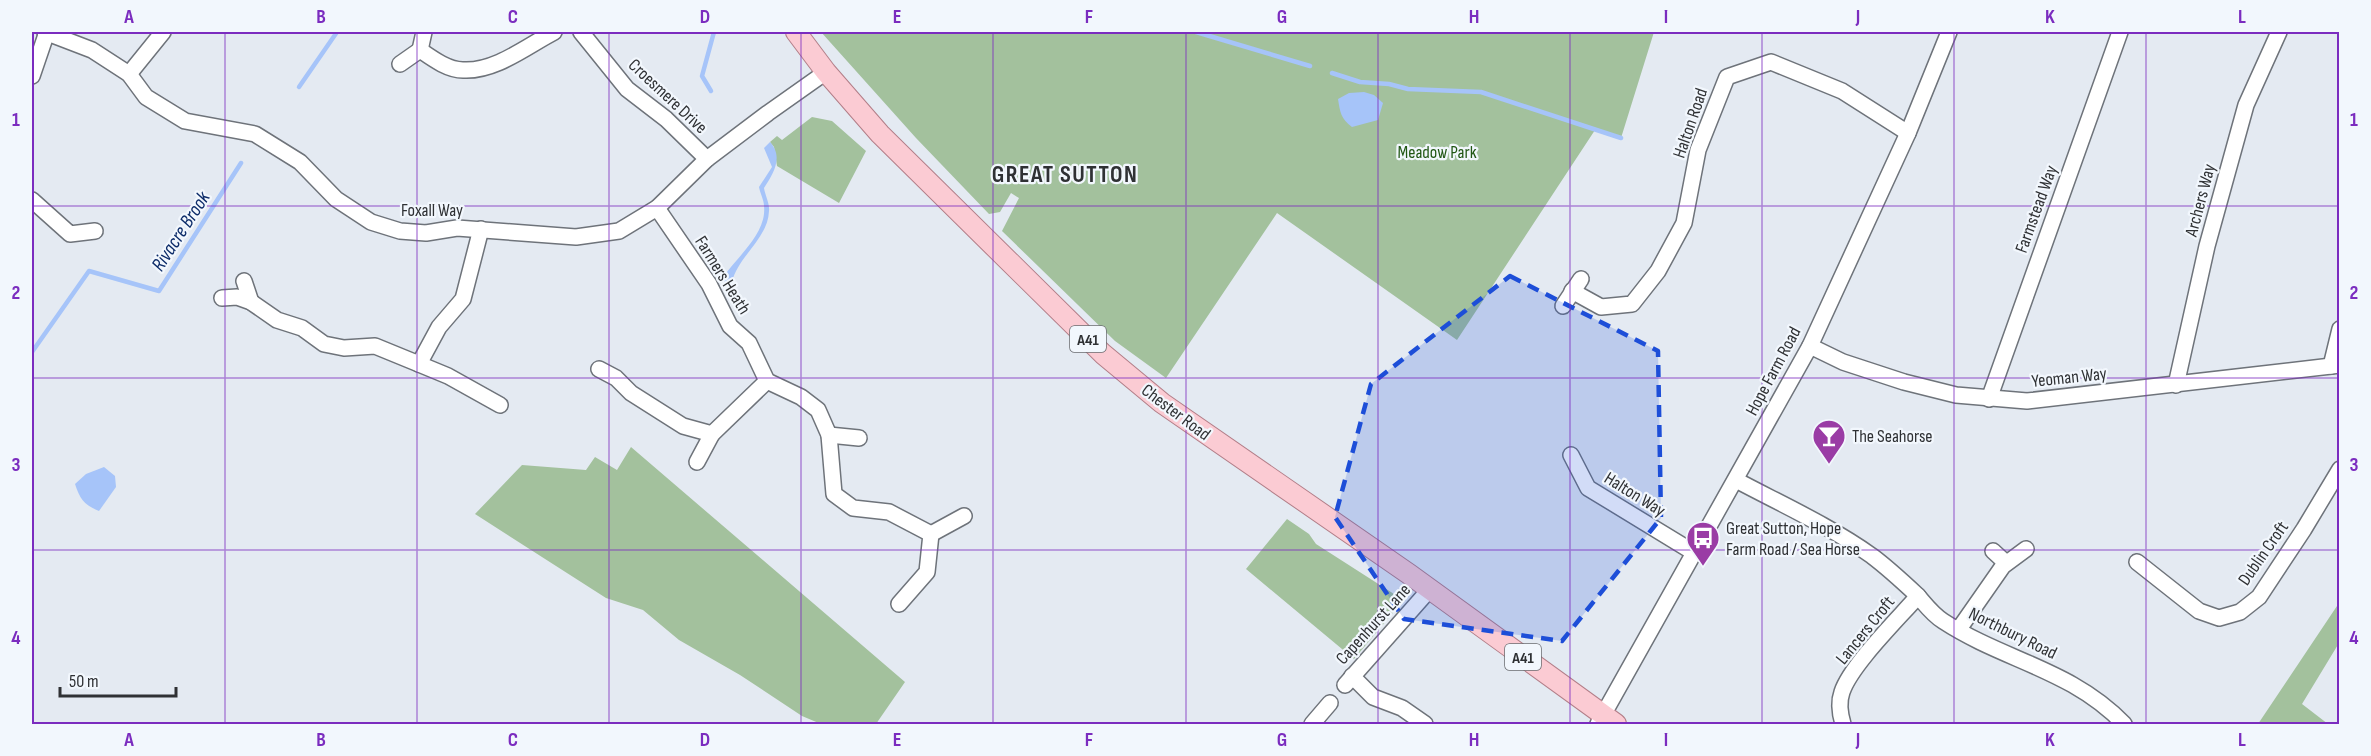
<svg xmlns="http://www.w3.org/2000/svg" width="2371" height="756" font-family="'Sofia Sans Condensed',sans-serif">
<rect width="100%" height="100%" fill="#e4eaf2"/>
<g fill="#a3c19d">
<path d="M 821,32 L 1654,32 L 1621,138 L 1595,130 L 1457,340 L 1277,213 L 1166,378 L 1115,341 L 1002,231 L 1019,198 L 1011,193 L 1000,212 L 989,214 L 916,138 Z"/>
<path d="M 812,117 L 832,121 L 866,151 L 839,203 L 777,166 L 774,147 L 770,142 L 777,136 L 782,140 Z"/>
<path d="M 631,447 L 905,682 L 876,724 L 821,724 L 802,716 L 740,675 L 679,640 L 643,610 L 606,598 L 475,514 L 522,465 L 586,470 L 595,457 L 617,470 Z"/>
<path d="M 1287,519 L 1309,534 L 1316,544 L 1394,594 L 1402,602 L 1354,659 L 1246,569 Z"/>
<path d="M 2339,603 L 2339,643 L 2302,704 L 2328,724 L 2258,724 Z"/>
</g>
<g fill="#a6c4f9">
<path d="M 1364,92 L 1374,95 L 1383,103 L 1378,120 L 1352,127 C 1341,119 1340,112 1338,99 L 1349,93 Z"/>
<path d="M 770,142 C 784,157 773,174 764,188 C 765,195 770,204 769,211 C 768,239 738,256 732,282 L 728,285 L 724,281 L 724,276 C 738,256 767,233 764,206 C 764,200 760,193 759,187 L 772,167 L 764,148 Z"/>
<path d="M 104,467 L 115,476 L 116,487 L 99,511 C 84,505 80,499 75,484 L 86,474 Z"/>
</g>
<g fill="none" stroke-linecap="round" stroke-linejoin="round">
<g stroke="#a6c4f9" stroke-width="4.5">
<path d="M 1196,32 L 1310,66"/>
<path d="M 1332,73 L 1360,82 L 1389,84 L 1408,89 L 1481,92 L 1621,138"/>
<path d="M 299,87 L 337,32"/>
<path d="M 711,91 L 702,76 L 714,32"/>
<path d="M 32,352 L 89,271 L 159,291 L 241,163"/>
</g>
<g stroke="#6e737a" stroke-width="18">
<g id="minor">
<path d="M 45,32 L 92,50 L 129,74 L 146,97 L 185,121 L 255,134 L 300,162 L 336,199 L 371,222 L 400,231 L 426,233 L 457,228 L 576,237 L 619,231 L 657,208 L 707,159 L 768,113 L 826,72"/>
<path d="M 581,32 L 627,89 L 666,119 L 707,159"/>
<path d="M 420,50 L 424,32"/>
<path d="M 400,64 L 420,50 C 433,59 448,70 463,70 C 495,72 527,46 554,32"/>
<path d="M 129,74 L 163,32"/>
<path d="M 32,76 L 47,32"/>
<path d="M 32,200 L 70,234 L 95,231"/>
<path d="M 657,208 L 709,284 L 730,326 L 749,343 L 767,381 L 801,397 L 818,410 L 829,435 L 834,494 L 853,508 L 889,512 L 931,534 L 927,572 L 899,604"/>
<path d="M 481,229 L 463,299 L 439,327 L 419,364 L 448,376 L 500,405"/>
<path d="M 244,281 L 251,302"/>
<path d="M 1572,291 L 1601,307 L 1632,304 L 1658,271 L 1684,223 L 1698,150 L 1727,77 L 1771,62 L 1842,91 L 1908,133"/>
<path d="M 222,298 L 237,297 L 251,302 L 277,320 L 302,328 L 324,344 L 344,348 L 375,346 L 419,364"/>
<path d="M 1563,306 L 1581,279"/>
<path d="M 1810,346 L 1843,362 L 1904,382 L 1956,395 L 2027,401 L 2340,365"/>
<path d="M 2331,366 L 2340,329"/>
<path d="M 599,369 L 616,378 L 631,393 L 683,426 L 712,434 L 767,381"/>
<path d="M 2176,385 L 2207,246 L 2246,105 L 2279,32"/>
<path d="M 1989,399 L 2120,32"/>
<path d="M 829,435 L 859,438"/>
<path d="M 1571,455 L 1588,488 L 1693,552"/>
<path d="M 697,462 L 712,434"/>
<path d="M 1736,480 C 1781,504 1830,526 1872,556 C 1888,568 1902,581 1917,595 C 1925,604 1932,614 1943,621 C 2004,661 2071,669 2124,724"/>
<path d="M 931,534 L 964,516"/>
<path d="M 1993,551 L 2006,563"/>
<path d="M 2137,562 L 2199,611 L 2219,618 L 2240,612 L 2259,597 L 2304,529 L 2340,469"/>
<path d="M 1959,629 L 2003,566 L 2026,549"/>
<path d="M 1352,676 L 1373,697 L 1402,708 L 1425,724"/>
<path d="M 1345,685 L 1430,589"/>
<path d="M 1312,724 L 1330,703"/>
<path d="M 1598,724 L 1810,346 L 1908,133 L 1949,32"/>
<path d="M 1843,724 C 1840,714 1838,703 1842,692 C 1851,665 1898,619 1918,596"/>
</g>
</g>
<g stroke="#b27e88" stroke-width="22">
<path id="major" d="M 796,32 L 826,72 L 880,134 L 1103,354 L 1162,403 L 1409,574 L 1616,724"/>
</g>
<use href="#minor" stroke="#fff" stroke-width="15"/>
<use href="#major" stroke="#fbcbd3" stroke-width="20"/>
</g>
<path fill="#1d4ed8" fill-opacity="0.2" stroke="#1d4ed8" stroke-width="4.5" stroke-dasharray="12 8" stroke-linejoin="round" d="M 1510,276 L 1658,351 L 1661,518 L 1562,641 L 1404,619 L 1335,517 L 1371,384 Z"/>
<path fill="none" stroke="#7b2cbf" stroke-width="1.5" stroke-opacity="0.55" d="M 225,32 L 225,724M 417,32 L 417,724M 609,32 L 609,724M 801,32 L 801,724M 993,32 L 993,724M 1186,32 L 1186,724M 1378,32 L 1378,724M 1570,32 L 1570,724M 1762,32 L 1762,724M 1954,32 L 1954,724M 2146,32 L 2146,724M 32,206 L 2340,206M 32,378 L 2340,378M 32,550 L 2340,550"/>
<defs>
<g id="bar-pin" transform="scale(1.725)"><path d="M0 17L-7.5 6A9.5 9.5 0 1 1 7.5 6Z" fill="#9a3ca5" stroke="#f2f7fd"/><path d="M-6-5H6L.8 .8V4.5H3.5V6h-7V4.5H-.8V.8Z" fill="#fff"/></g>
<g id="bus-pin" transform="scale(1.725)"><path d="M0 17L-7.5 6A9.5 9.5 0 1 1 7.5 6Z" fill="#9a3ca5" stroke="#f2f7fd"/><path d="M-5-6H5V4H4V6H2V4H-2V6H-4V4H-5ZM-3.5-4V0h7V-4ZM-3.5 1.2v1.5H-2V1.2ZM2 1.2v1.5H3.5V1.2Z" fill="#fff"/></g>
</defs>
<g fill-rule="evenodd">
<use href="#bar-pin" x="1829" y="436"/>
<use href="#bus-pin" x="1703" y="538"/>
</g>
<g text-anchor="middle" stroke-width="4.5" stroke-linejoin="round" paint-order="stroke">
<g fill="#f2f7fd" stroke="#6a6c70" stroke-width="1.5">
<rect x="1070" y="326" width="36" height="26" rx="4.5"/>
<rect x="1505" y="644" width="36" height="26" rx="4.5"/>
</g>
<g font-size="16" font-weight="bold" fill="#2f3134">
<text x="1088" y="345">A41</text>
<text x="1523" y="663">A41</text>
</g>
<g font-size="18" fill="#2f3134" stroke="#f2f7fd">
<text transform="translate(668 96) rotate(43)" y="6">Croesmere Drive</text>
<text transform="translate(1690 123) rotate(-71)" y="6">Halton Road</text>
<text transform="translate(2200 200) rotate(-75)" y="6">Archers Way</text>
<text transform="translate(2036 209) rotate(-70)" y="6">Farmstead Way</text>
<text x="432" y="216">Foxall Way</text>
<text transform="translate(723 275) rotate(58)" y="6">Farmers Heath</text>
<text transform="translate(1773 371) rotate(-62)" y="6">Hope Farm Road</text>
<text transform="translate(2069 377) rotate(-6)" y="6">Yeoman Way</text>
<text transform="translate(1176 412) rotate(37)" y="6">Chester Road</text>
<text transform="translate(1635 494) rotate(32)" y="6">Halton Way</text>
<text transform="translate(2263 553) rotate(-55)" y="6">Dublin Croft</text>
<text transform="translate(1373 624) rotate(-48)" y="6">Capenhurst Lane</text>
<text transform="translate(1865 630) rotate(-51)" y="6">Lancers Croft</text>
<text transform="translate(2013 633) rotate(26)" y="6">Northbury Road</text>
</g>
<g font-size="18" fill="#215714" stroke="#f2f7fd">
<text x="1437" y="158">Meadow Park</text>
</g>
<g font-size="18" fill="#2f3134" stroke="#f2f7fd" text-anchor="start">
<text x="1852" y="442">The Seahorse</text>
<text x="1726" y="534">Great Sutton, Hope<tspan x="1726" dy="21">Farm Road / Sea Horse</tspan></text>
</g>
<g font-size="20" font-style="italic" fill="#0d2c69" stroke="#f2f7fd">
<text transform="translate(180 231) rotate(-57)" y="7">Rivacre Brook</text>
</g>
<g font-size="24" font-weight="bold" letter-spacing="1.5" fill="#2f3134" stroke="#f2f7fd">
<text x="1065" y="182">GREAT SUTTON</text>
</g>
</g>
<rect width="2371" height="756" fill="none" stroke="#f2f7fd" stroke-width="66"/>
<path d="M60 687v9h116v-9" fill="none" stroke="#2f3134" stroke-width="3"/>
<text x="69" y="687" font-size="18" fill="#2f3134" stroke="#f2f7fd" stroke-width="4.5" paint-order="stroke">50 m</text>
<rect x="33" y="33" width="2305" height="690" fill="none" stroke="#7b2cbf" stroke-width="2"/>
<g font-size="20" text-anchor="middle" font-weight="bold" fill="#7b2cbf">
<text x="129" y="23">A</text>
<text x="321" y="23">B</text>
<text x="513" y="23">C</text>
<text x="705" y="23">D</text>
<text x="897" y="23">E</text>
<text x="1089" y="23">F</text>
<text x="1282" y="23">G</text>
<text x="1474" y="23">H</text>
<text x="1666" y="23">I</text>
<text x="1858" y="23">J</text>
<text x="2050" y="23">K</text>
<text x="2242" y="23">L</text>
<text x="16" y="126">1</text>
<text x="2354" y="126">1</text>
<text x="16" y="299">2</text>
<text x="2354" y="299">2</text>
<text x="16" y="471">3</text>
<text x="2354" y="471">3</text>
<text x="16" y="644">4</text>
<text x="2354" y="644">4</text>
<text x="129" y="746">A</text>
<text x="321" y="746">B</text>
<text x="513" y="746">C</text>
<text x="705" y="746">D</text>
<text x="897" y="746">E</text>
<text x="1089" y="746">F</text>
<text x="1282" y="746">G</text>
<text x="1474" y="746">H</text>
<text x="1666" y="746">I</text>
<text x="1858" y="746">J</text>
<text x="2050" y="746">K</text>
<text x="2242" y="746">L</text>
</g>
</svg>
